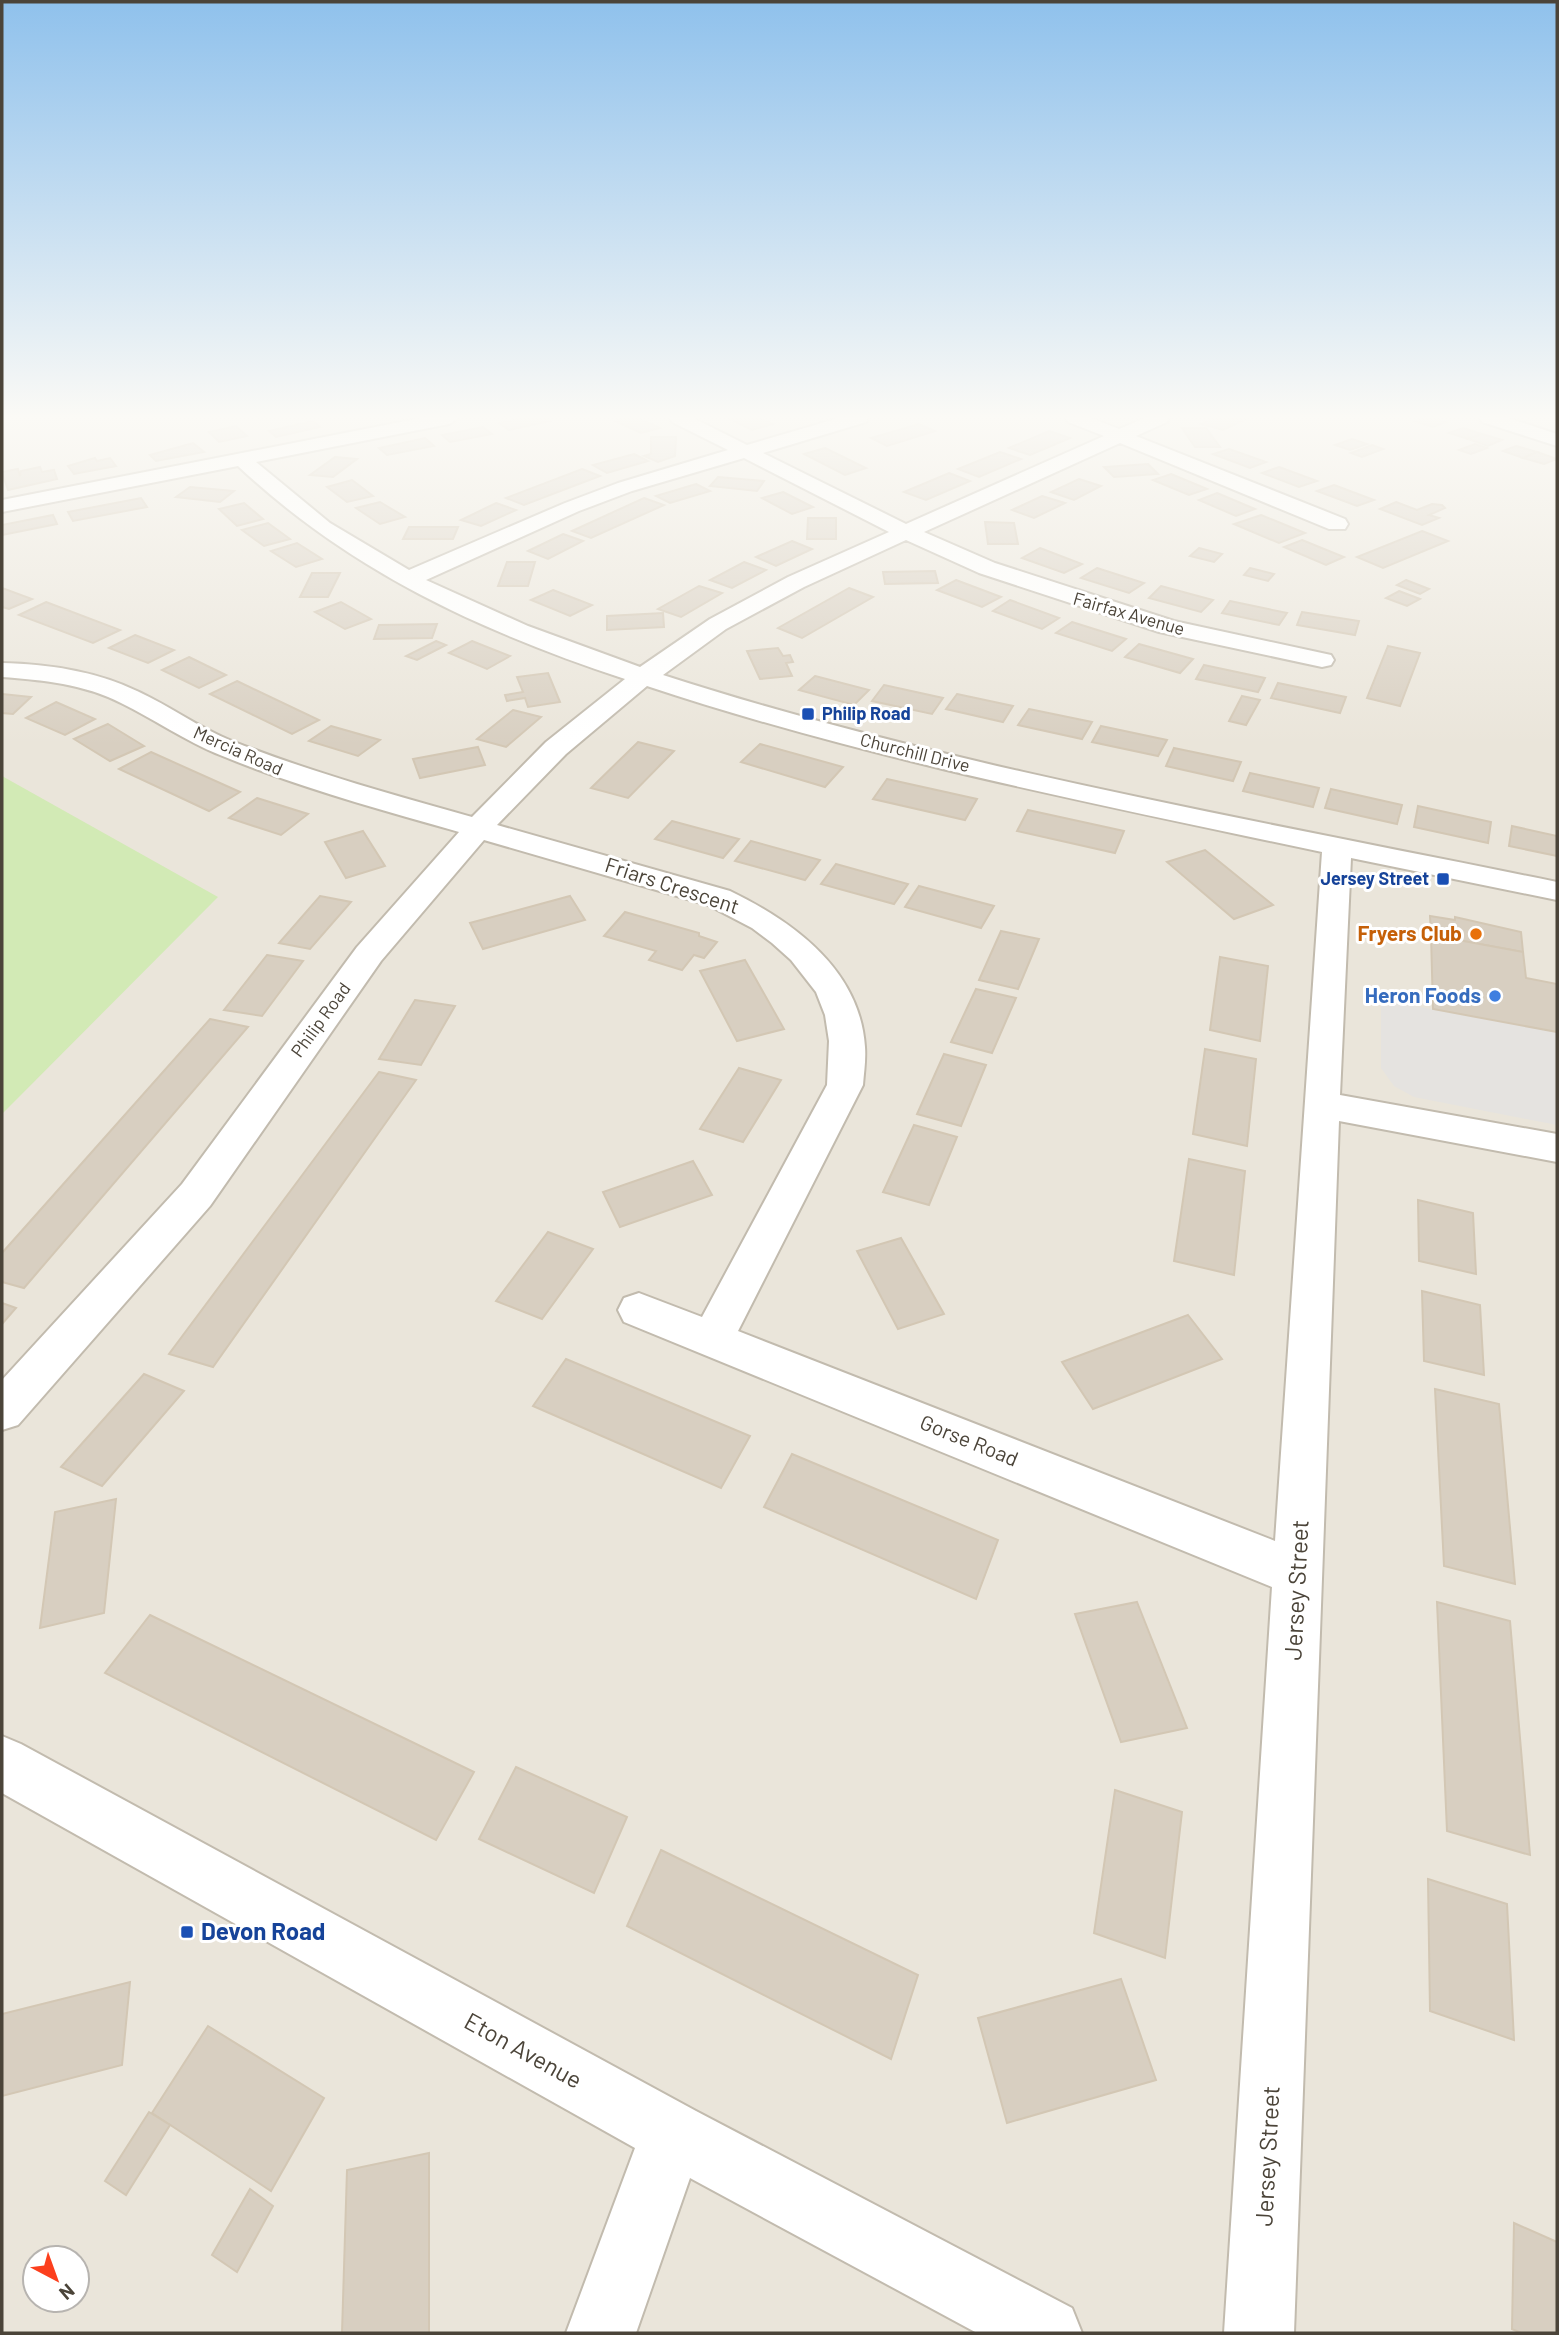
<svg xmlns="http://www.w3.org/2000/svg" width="1559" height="2335" font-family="Barlow,sans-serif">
<rect width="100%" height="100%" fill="#f6f3ec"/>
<path fill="#eae5da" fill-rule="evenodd" d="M 2,418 L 1557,418 L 1557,2333 L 2,2333 ZM 35,2258 L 77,2258 L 77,2300 L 35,2300 Z"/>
<path fill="#d2eab5" d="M 2,776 L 218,897 L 2,1114 Z"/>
<path fill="#e5e3e0" d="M 1381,1000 L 1557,1032 L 1557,1125 L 1414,1097 L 1394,1086 L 1381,1068 Z"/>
<g fill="#d8cfc1" stroke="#d3c7b4" stroke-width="2">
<path d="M 523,418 L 546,418 L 550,421 L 509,430 L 499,423 Z"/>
<path d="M 626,418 L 638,418 L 660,428 L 641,433 L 615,421 Z"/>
<path d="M 728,418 L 760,418 L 773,424 L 752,430 Z"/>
<path d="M 1213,418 L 1248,418 L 1223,430 L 1201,424 Z"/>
<path d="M 1422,418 L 1434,418 L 1446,422 L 1433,427 L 1414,421 Z"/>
<path d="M 313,421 L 320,427 L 276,437 L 269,431 Z"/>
<path d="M 919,424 L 935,431 L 887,446 L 871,438 Z"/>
<path d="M 236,426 L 247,436 L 219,442 L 209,432 Z"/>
<path d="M 483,427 L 492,434 L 450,442 L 442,435 Z"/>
<path d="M 1182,428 L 1206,428 L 1220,447 L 1195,447 Z"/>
<path d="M 1463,428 L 1482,434 L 1468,439 L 1449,433 Z"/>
<path d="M 1049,431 L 1070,438 L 1030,455 L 1009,448 Z"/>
<path d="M 1482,434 L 1502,440 L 1488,446 L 1468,439 Z"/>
<path d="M 651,437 L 676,437 L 675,456 L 658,462 L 644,456 L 651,454 Z"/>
<path d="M 425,438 L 434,446 L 387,455 L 379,448 Z"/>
<path d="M 1352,439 L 1367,444 L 1350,450 L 1335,445 Z"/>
<path d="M 193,443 L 204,452 L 156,461 L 150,455 Z"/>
<path d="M 1475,444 L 1487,448 L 1471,454 L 1459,450 Z"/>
<path d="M 1372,445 L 1383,449 L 1362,457 L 1351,453 Z"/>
<path d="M 1516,446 L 1537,452 L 1523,458 L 1503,451 Z"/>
<path d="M 825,448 L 866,468 L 845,475 L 804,454 Z"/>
<path d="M 1229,449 L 1266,462 L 1250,468 L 1213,454 Z"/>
<path d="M 1000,452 L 1021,459 L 979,477 L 958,469 Z"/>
<path d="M 1537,452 L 1557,459 L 1544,464 L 1523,458 Z"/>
<path d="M 634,454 L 648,461 L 607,473 L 593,465 Z"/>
<path d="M 335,457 L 357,459 L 333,477 L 310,475 Z"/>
<path d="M 95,458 L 97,461 L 110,458 L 116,466 L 74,474 L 68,466 Z"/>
<path d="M 1148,464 L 1158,474 L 1114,477 L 1104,467 Z"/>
<path d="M 40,467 L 42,472 L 54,470 L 57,479 L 8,490 L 2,472 L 18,469 L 20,476 L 21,471 Z"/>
<path d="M 1279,467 L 1317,481 L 1299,487 L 1262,473 Z"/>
<path d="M 582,469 L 600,476 L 524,505 L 506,498 Z"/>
<path d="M 949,473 L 970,481 L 926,500 L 904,492 Z"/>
<path d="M 1171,474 L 1207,489 L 1189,495 L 1153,480 Z"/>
<path d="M 718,477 L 764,481 L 757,491 L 710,486 Z"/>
<path d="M 1079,479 L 1101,486 L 1074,500 L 1051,492 Z"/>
<path d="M 352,480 L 373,496 L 347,502 L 327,487 Z"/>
<path d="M 696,484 L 710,491 L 670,503 L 656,496 Z"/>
<path d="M 1334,485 L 1374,500 L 1357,506 L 1317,491 Z"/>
<path d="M 190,487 L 234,491 L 220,502 L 176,497 Z"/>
<path d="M 783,492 L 813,507 L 792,514 L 762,498 Z"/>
<path d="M 1217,493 L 1255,509 L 1236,516 L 1199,500 Z"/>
<path d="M 1042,496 L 1065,503 L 1034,518 L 1012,510 Z"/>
<path d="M 141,498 L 147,507 L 73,521 L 68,512 Z"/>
<path d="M 644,498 L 664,505 L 591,538 L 572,531 Z"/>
<path d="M 380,502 L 405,517 L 380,524 L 356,508 Z"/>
<path d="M 1396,502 L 1417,510 L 1432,504 L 1442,505 L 1445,508 L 1429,515 L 1439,518 L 1422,525 L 1380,509 Z"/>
<path d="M 244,503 L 263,519 L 237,526 L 219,509 Z"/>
<path d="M 496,503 L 516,510 L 481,526 L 461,520 Z"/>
<path d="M 53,515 L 57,524 L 2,535 L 2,525 Z"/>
<path d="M 1261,515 L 1305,533 L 1279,543 L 1234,524 Z"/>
<path d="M 808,518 L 836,518 L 836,539 L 807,539 Z"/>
<path d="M 985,522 L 1014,523 L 1018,544 L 988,544 Z"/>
<path d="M 268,523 L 290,539 L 264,546 L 242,530 Z"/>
<path d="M 409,527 L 458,527 L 453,539 L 403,539 Z"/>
<path d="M 1422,531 L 1448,541 L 1383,568 L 1357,557 Z"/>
<path d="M 563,534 L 583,541 L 548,559 L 528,551 Z"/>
<path d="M 1302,540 L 1344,557 L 1326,565 L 1284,547 Z"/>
<path d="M 792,541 L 812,549 L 776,566 L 756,557 Z"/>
<path d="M 297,543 L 322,559 L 296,567 L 271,551 Z"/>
<path d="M 1040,548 L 1082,564 L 1064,573 L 1022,558 Z"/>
<path d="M 1199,548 L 1222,554 L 1214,562 L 1190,556 Z"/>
<path d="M 507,562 L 535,562 L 528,586 L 498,586 Z"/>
<path d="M 744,562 L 766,570 L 732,588 L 710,580 Z"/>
<path d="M 1097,568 L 1144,583 L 1129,593 L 1081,578 Z"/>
<path d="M 1250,568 L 1274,574 L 1268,581 L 1244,575 Z"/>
<path d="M 935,571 L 938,583 L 885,584 L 883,572 Z"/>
<path d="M 312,573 L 340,573 L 328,597 L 300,597 Z"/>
<path d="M 956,580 L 1001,597 L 982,607 L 937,590 Z"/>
<path d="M 1406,580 L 1429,589 L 1420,594 L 1397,585 Z"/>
<path d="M 699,586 L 722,593 L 681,617 L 658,609 Z"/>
<path d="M 1161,586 L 1213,600 L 1201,612 L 1149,598 Z"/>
<path d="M 2,588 L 32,599 L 9,609 L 2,607 Z"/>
<path d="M 849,588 L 873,597 L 802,638 L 778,628 Z"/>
<path d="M 553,590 L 592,605 L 570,616 L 531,600 Z"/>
<path d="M 1399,591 L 1420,599 L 1407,606 L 1386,598 Z"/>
<path d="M 1010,600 L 1059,618 L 1042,629 L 993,611 Z"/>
<path d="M 1230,601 L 1287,613 L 1279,625 L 1222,613 Z"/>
<path d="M 46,602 L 120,630 L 93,643 L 19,615 Z"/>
<path d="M 341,602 L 371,619 L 345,629 L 315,612 Z"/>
<path d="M 1302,612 L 1359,621 L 1355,635 L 1297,625 Z"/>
<path d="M 663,613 L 664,627 L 607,630 L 607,616 Z"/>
<path d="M 1072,622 L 1126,639 L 1112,651 L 1056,633 Z"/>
<path d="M 437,624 L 432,638 L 374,639 L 379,625 Z"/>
<path d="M 135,635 L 174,650 L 148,663 L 109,648 Z"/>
<path d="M 436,641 L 446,645 L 417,660 L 406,656 Z"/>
<path d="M 472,641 L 510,656 L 487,669 L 449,653 Z"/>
<path d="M 1139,644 L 1193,659 L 1180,673 L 1125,657 Z"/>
<path d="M 1388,646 L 1420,653 L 1400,706 L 1367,698 Z"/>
<path d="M 778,648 L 783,656 L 790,655 L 793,662 L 786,663 L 792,676 L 760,679 L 747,651 Z"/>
<path d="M 189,657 L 226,675 L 199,688 L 162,670 Z"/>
<path d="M 1204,665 L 1265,678 L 1258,692 L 1196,679 Z"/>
<path d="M 548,673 L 560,702 L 528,707 L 525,698 L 507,701 L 505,695 L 523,692 L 517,677 Z"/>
<path d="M 815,676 L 869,690 L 854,705 L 799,690 Z"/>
<path d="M 237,681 L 319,720 L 292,734 L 210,694 Z"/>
<path d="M 1278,683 L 1346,697 L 1340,713 L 1271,698 Z"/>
<path d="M 884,685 L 943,698 L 932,714 L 872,701 Z"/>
<path d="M 2,694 L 31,697 L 13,714 L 2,713 Z"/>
<path d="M 957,694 L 1013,706 L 1003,722 L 946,709 Z"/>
<path d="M 1242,696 L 1260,700 L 1246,725 L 1229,721 Z"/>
<path d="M 56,702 L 95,719 L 65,735 L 26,718 Z"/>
<path d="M 1029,709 L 1092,722 L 1082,739 L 1018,725 Z"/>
<path d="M 513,710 L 541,717 L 506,747 L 477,739 Z"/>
<path d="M 108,724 L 144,746 L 110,761 L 74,739 Z"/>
<path d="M 331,726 L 380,740 L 358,756 L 309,741 Z"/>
<path d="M 1101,726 L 1167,740 L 1158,756 L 1092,742 Z"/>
<path d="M 638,742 L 674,751 L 628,798 L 591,788 Z"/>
<path d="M 760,744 L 843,767 L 825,787 L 741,762 Z"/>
<path d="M 478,747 L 485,765 L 420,778 L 413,759 Z"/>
<path d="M 1174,748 L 1241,762 L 1233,781 L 1166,766 Z"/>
<path d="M 151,752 L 240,792 L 209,811 L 119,769 Z"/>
<path d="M 1250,773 L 1319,788 L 1313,807 L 1243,791 Z"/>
<path d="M 887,779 L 977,799 L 965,820 L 873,799 Z"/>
<path d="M 1331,789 L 1402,805 L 1397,824 L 1325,808 Z"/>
<path d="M 257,798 L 308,814 L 281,835 L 229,818 Z"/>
<path d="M 1418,806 L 1491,822 L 1488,843 L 1414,827 Z"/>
<path d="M 1028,810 L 1124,831 L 1115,853 L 1017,831 Z"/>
<path d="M 672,821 L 739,839 L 723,858 L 655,839 Z"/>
<path d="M 1512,826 L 1557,836 L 1557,856 L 1509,846 Z"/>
<path d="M 363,831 L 385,866 L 346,878 L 325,842 Z"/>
<path d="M 751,841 L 820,860 L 805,880 L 735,861 Z"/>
<path d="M 1205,850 L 1273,905 L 1234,919 L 1167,862 Z"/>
<path d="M 836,864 L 908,884 L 894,904 L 821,884 Z"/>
<path d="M 919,886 L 994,906 L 981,928 L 905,907 Z"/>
<path d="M 320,896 L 351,902 L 310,949 L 279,943 Z"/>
<path d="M 570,896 L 585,920 L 483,949 L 470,923 Z"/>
<path d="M 625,912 L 699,933 L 699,936 L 717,942 L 704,958 L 694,955 L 682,970 L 649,960 L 656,951 L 604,936 Z"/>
<path d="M 1430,916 L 1455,920 L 1455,917 L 1521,932 L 1523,952 L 1431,935 Z"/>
<path d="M 1001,931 L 1039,939 L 1018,989 L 979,980 Z"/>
<path d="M 1431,935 L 1523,952 L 1526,978 L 1557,984 L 1557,1032 L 1433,1009 Z"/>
<path d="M 267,955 L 303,961 L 262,1016 L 224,1010 Z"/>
<path d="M 1220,957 L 1268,966 L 1260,1041 L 1210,1030 Z"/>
<path d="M 745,960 L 784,1029 L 737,1041 L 700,971 Z"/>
<path d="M 976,989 L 1016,998 L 992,1053 L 951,1042 Z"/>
<path d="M 415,1000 L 455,1006 L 421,1065 L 379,1059 Z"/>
<path d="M 210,1019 L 248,1027 L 24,1288 L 2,1282 L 2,1253 Z"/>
<path d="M 1205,1049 L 1256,1059 L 1247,1146 L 1193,1134 Z"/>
<path d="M 944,1054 L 986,1065 L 961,1126 L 917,1114 Z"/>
<path d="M 739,1068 L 781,1080 L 743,1142 L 700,1129 Z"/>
<path d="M 379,1072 L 416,1080 L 213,1367 L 169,1354 Z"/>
<path d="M 914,1125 L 957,1137 L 929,1205 L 883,1192 Z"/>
<path d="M 1189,1159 L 1245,1171 L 1234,1275 L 1174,1261 Z"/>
<path d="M 693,1161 L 712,1195 L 620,1227 L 603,1192 Z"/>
<path d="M 1418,1200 L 1473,1213 L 1476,1274 L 1419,1261 Z"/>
<path d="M 548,1232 L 593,1249 L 542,1319 L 496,1301 Z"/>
<path d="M 901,1238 L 944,1314 L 898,1329 L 857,1251 Z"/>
<path d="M 1422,1291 L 1480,1305 L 1484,1375 L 1424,1361 Z"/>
<path d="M 2,1303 L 16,1308 L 2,1324 Z"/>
<path d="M 1188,1315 L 1222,1359 L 1093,1409 L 1062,1362 Z"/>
<path d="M 566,1359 L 750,1436 L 721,1488 L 533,1406 Z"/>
<path d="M 144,1374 L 184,1391 L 102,1486 L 61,1467 Z"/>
<path d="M 1435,1389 L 1499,1404 L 1515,1584 L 1444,1566 Z"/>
<path d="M 792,1454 L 998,1540 L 976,1599 L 764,1507 Z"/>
<path d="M 116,1499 L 104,1613 L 40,1628 L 55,1512 Z"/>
<path d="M 1137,1602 L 1187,1728 L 1121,1742 L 1075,1614 Z"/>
<path d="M 1437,1602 L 1510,1621 L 1530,1855 L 1447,1831 Z"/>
<path d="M 150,1615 L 474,1772 L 436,1840 L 105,1673 Z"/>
<path d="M 516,1767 L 627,1817 L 594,1893 L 479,1839 Z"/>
<path d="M 1115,1790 L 1182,1812 L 1165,1958 L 1094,1933 Z"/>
<path d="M 661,1850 L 918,1975 L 891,2059 L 627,1926 Z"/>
<path d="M 1428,1879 L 1507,1904 L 1514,2040 L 1430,2011 Z"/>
<path d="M 1121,1979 L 1156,2080 L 1007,2123 L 978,2018 Z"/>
<path d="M 130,1982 L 122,2065 L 2,2096 L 2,2014 Z"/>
<path d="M 208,2026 L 324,2098 L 271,2191 L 152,2113 Z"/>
<path d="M 149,2112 L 170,2125 L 126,2195 L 105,2181 Z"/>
<path d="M 429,2153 L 429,2333 L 342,2333 L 347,2170 Z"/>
<path d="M 250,2189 L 273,2206 L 237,2272 L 212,2255 Z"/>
<path d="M 1514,2223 L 1557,2242 L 1557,2333 L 1521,2333 L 1512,2329 Z"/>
</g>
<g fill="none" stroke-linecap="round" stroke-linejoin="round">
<g stroke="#c2bbae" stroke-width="4">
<g id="minor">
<path d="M 421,418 L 458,418 L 449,424 L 256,462 L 330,523 L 409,570 L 565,503 L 618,483 L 728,450 L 672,422 L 670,418 L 693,418 L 747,445 L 839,418 L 868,418 L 866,422 L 763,453 L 906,524 L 1104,436 L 1068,422 L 1066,418 L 1091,418 L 1119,429 L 1145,418 L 1169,418 L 1167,422 L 1136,436 L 1345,519 L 1348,524 L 1345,529 L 1329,529 L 1120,443 L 924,532 L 995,563 L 1174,621 L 1331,655 L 1334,660 L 1331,665 L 1322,667 L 1159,632 L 979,573 L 906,540 L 804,587 L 726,629 L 663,675 C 951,768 1260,821 1557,882 L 1557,900 L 1351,858 L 1340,1095 L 1557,1134 L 1557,1162 L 1339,1121 L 1294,2333 L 1224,2333 L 1272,1587 L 624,1322 L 618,1310 L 624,1298 L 639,1293 L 702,1317 L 827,1085 L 829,1041 L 825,1015 L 816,992 L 791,960 L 772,943 L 752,928 L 708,905 L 484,840 L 381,961 L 210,1206 L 18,1425 L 2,1430 L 2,1380 L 182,1184 L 357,947 L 459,832 C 378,809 298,787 220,755 C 185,741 154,719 121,703 C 84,684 43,680 2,677 L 2,663 C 48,664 95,671 137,691 C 170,706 199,728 232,741 C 310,772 391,794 472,817 L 546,742 L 625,679 C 480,631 350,571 238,466 L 2,512 L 2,500 ZM 744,458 L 889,532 L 788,577 L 710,619 L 640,667 L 528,626 L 426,580 L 579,511 L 632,491 ZM 647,686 C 867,759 1096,804 1322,852 L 1275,1541 L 738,1331 L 863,1085 C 864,1072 866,1060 865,1047 C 860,970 794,922 730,891 L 497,825 L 566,754 Z"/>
<path d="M 1480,418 L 1508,418 L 1557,434 L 1557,446 L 1482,422 Z"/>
<path d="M 2,1736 L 21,1744 L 696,2111 L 1072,2308 L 1082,2333 L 977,2333 L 690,2178 L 636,2333 L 566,2333 L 635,2148 L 2,1793 Z"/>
</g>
</g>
<use href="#minor" fill="#fff" fill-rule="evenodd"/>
</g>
<linearGradient id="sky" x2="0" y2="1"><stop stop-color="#8fc1ec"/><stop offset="0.56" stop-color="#fbfaf6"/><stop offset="1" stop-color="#fbfaf6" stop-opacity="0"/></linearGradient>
<rect width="1559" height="745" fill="url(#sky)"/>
<g fill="#1a4fb4" stroke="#fff" stroke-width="2.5">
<rect x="801" y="707" width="14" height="14" rx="3.5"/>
<rect x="1436" y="872" width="14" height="14" rx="3.5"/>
<rect x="180" y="1925" width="14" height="14" rx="3.5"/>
</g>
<circle fill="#e8710a" stroke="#fff" stroke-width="2.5" cx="1476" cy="934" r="7"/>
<circle fill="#3f7fe0" stroke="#fff" stroke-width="2.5" cx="1495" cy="996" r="7"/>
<g text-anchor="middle" stroke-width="6" stroke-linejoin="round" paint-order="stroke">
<g font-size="18" fill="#4b4439" stroke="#fff">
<text transform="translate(1129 614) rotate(16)" y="6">Fairfax Avenue</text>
<text transform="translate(238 751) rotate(24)" y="6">Mercia Road</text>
<text transform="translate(915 753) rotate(14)" y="6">Churchill Drive</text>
<text transform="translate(321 1020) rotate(-54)" y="6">Philip Road</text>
</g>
<g font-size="18" font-weight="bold" fill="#164399" stroke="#fff" text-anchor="start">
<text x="822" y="720">Philip Road</text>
<text x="1429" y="885" text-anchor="end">Jersey Street</text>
</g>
<g font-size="21" fill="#4b4439" stroke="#fff">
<text transform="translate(672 886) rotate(18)" y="7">Friars Crescent</text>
<text transform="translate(969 1441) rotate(22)" y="7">Gorse Road</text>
</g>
<g font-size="21" font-weight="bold" fill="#c56008" stroke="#fff" text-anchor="end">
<text x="1462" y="941">Fryers Club</text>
</g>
<g font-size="21" font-weight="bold" fill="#366cbe" stroke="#fff" text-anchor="end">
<text x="1481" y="1003">Heron Foods</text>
</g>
<g font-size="24" fill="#4b4439" stroke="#fff">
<text transform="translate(1297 1590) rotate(-87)" y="8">Jersey Street</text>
<text transform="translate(523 2051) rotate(29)" y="8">Eton Avenue</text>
<text transform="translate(1268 2156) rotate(-87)" y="8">Jersey Street</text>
</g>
<g font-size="24" font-weight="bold" fill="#164399" stroke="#fff" text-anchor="start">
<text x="201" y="1940">Devon Road</text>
</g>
</g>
<rect width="1559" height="2335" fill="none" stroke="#4b4439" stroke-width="7"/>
<g transform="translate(56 2279) rotate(139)"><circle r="33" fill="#ffffff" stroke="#b7b4b0" stroke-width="2"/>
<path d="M0-5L12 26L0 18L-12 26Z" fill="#fc3f1d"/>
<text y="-10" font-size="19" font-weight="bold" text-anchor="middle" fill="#4b4439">N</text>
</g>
</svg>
